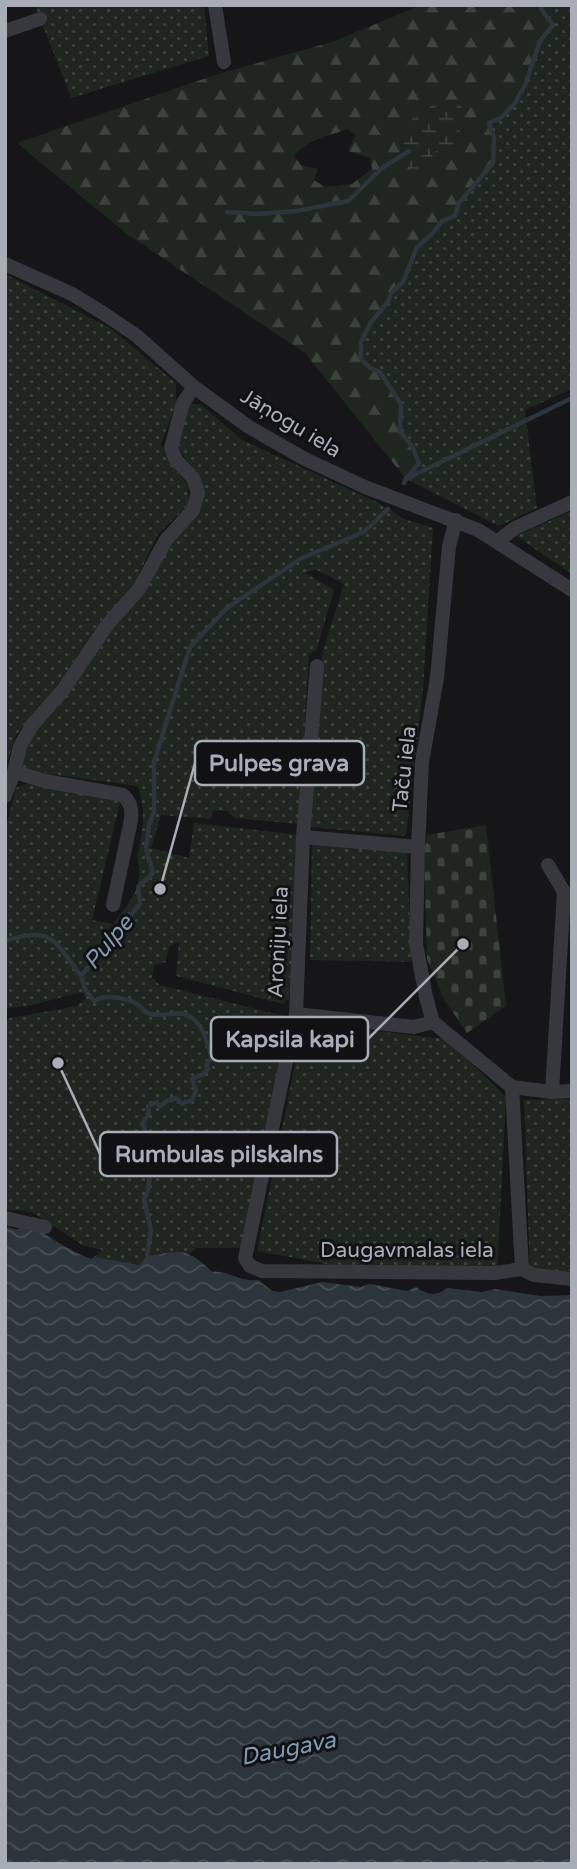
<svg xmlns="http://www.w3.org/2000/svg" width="577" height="1869" font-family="'Varela Round',sans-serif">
<defs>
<pattern id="grass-dots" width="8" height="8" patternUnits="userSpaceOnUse" patternTransform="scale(1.75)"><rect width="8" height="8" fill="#1e261f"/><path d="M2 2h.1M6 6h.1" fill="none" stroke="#3c433d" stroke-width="1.8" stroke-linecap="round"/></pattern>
<pattern id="forest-firs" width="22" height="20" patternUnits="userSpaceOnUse" patternTransform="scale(1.75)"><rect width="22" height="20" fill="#1e261f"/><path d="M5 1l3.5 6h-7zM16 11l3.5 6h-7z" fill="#3c433d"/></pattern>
<pattern id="wetland-marsh" width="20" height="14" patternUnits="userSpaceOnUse" patternTransform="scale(1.75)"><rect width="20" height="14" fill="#1e261f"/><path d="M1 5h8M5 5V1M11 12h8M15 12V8" fill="none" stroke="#3c433d"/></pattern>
<pattern id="cemetery-stones" width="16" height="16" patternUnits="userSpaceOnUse" patternTransform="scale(1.75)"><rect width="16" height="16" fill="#1e261f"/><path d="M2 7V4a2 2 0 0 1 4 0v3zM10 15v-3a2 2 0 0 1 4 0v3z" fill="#3c433d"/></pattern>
<pattern id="water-waves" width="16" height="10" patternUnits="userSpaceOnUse" patternTransform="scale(1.75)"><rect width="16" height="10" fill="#2c353c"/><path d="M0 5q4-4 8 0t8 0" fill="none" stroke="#485056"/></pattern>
</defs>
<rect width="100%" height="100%" fill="#161618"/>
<g fill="url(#grass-dots)">
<path d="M 35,5 L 204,5 L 209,56 L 71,98 Z"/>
<path d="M 542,5 L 572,5 L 572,389 L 525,410 L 537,508 L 499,526 L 406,479 L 419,462 L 413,448 L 400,431 L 401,404 L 380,372 L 370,368 L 361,359 L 361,342 L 371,322 L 388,302 L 391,293 L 403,282 L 417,247 L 432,234 L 442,221 L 455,216 L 459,203 L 493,163 L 489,123 L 502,117 L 536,51 L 547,15 L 541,9 Z"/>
<path d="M 5,274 L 110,328 L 176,383 L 176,404 L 161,444 L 169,461 L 188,486 L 189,504 L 158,534 L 130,592 L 103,618 L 52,693 L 15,736 L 5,770 Z"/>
<path d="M 190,404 L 200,404 L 242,440 L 381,504 L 404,519 L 433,528 L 423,689 L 406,836 L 310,827 L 316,711 L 323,650 L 344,584 L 315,569 L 305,573 L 334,590 L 316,651 L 309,653 L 299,824 L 234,818 L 228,811 L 213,811 L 211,819 L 161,815 L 151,848 L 189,858 L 194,823 L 299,835 L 289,998 L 283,1004 L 176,976 L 179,942 L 169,946 L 166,962 L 154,965 L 152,978 L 160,985 L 288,1017 L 241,1248 L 196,1248 L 189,1254 C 174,1250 162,1256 147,1255 L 140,1265 L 94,1257 L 103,1250 L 84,1246 L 32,1212 L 5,1209 L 5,1019 L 77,1006 L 86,998 L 82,992 L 28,1006 L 5,1008 L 5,831 L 16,788 L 33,781 L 121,798 L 92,920 L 113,924 C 124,910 137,895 139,877 C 140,870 137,863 138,855 C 143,828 146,813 138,786 L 22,770 L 25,749 L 38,728 L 168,546 L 201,509 L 200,480 L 176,444 Z"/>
<path d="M 572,511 L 572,574 L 516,536 Z"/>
<path d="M 312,844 L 407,849 L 411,962 L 310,960 Z"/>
<path d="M 311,1024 L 446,1039 L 506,1097 L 497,1271 L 365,1271 L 257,1251 L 303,1026 Z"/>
<path d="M 572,1099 L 572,1271 L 530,1271 L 524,1100 Z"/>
</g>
<path fill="url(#forest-firs)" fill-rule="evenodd" d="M 421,5 L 542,5 L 541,10 L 553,25 L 540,41 L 525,84 L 515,103 L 502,117 L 489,123 L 494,137 L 493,163 L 459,203 L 455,216 L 442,221 L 432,234 L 417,247 L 403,282 L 391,293 L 388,302 L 371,322 L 361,342 L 361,359 L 370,368 L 380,372 L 401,404 L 400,431 L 413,448 L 419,463 L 406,479 L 305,353 L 127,234 L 17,143 L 212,76 L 335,41 ZM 347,129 L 355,135 L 348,151 L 370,158 L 372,169 L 352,184 L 325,187 L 314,180 L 318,169 L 301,165 L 294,156 C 309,138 327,137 347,129 Z"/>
<path fill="url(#wetland-marsh)" d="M 454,101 L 463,108 C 464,123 459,134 453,148 L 441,149 L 433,153 L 431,171 L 410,174 L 409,151 L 394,136 L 411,126 L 413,115 L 436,104 Z"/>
<path fill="url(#cemetery-stones)" d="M 486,825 L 506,1006 L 467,1033 L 444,999 L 427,959 L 424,853 L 427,835 Z"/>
<path fill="url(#water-waves)" d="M 25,1225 C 49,1233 68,1252 92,1259 L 94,1257 L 140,1265 L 147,1255 C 158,1256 166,1252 177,1252 C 189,1251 204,1263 212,1272 C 228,1270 242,1283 258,1280 L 272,1291 L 280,1292 L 322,1282 L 361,1287 L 370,1284 L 407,1291 L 416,1287 C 427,1295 436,1297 447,1288 L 482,1292 L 495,1289 L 540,1296 L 572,1295 L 572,1864 L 5,1864 L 5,1226 L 16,1230 Z"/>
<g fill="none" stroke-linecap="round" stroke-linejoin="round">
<g stroke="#2c353c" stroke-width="4.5">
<path d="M 227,212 L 258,214 L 297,211 L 348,201 L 382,168 L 409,151"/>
<path d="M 406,479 L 419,463 L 413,448 L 400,431 L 401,404 L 380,372 L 370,368 L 361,359 L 361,342 L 371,322 L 388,302 L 391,293 L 403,282 L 417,247 L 432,234 L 442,221 L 455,216 L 459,203 L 493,163 L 494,137 L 489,123 L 502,117 L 515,103 L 525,85 L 540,41 L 553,25 L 541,9 L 542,5"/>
<path d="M 404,483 L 406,479 L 572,398"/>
<path d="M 5,941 C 53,925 54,941 81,976"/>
<path d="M 147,1255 L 151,1230 L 144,1199 L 148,1191 L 151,1166 L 149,1153 L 143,1140 L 147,1133 L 142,1124 L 149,1113 L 148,1106 L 157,1102 L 159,1107 L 167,1101 L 176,1098 L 182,1104 L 192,1100 L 196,1090 L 192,1079 L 203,1074 L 208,1069 L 206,1065 L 212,1058 C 208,1046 204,1026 192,1018 C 178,1008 166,1018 150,1014 C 143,1012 142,1007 137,1004 C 125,997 105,994 94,1001 L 85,989 L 81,976 L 140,904 L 138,887 L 153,873 L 146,849 L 149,825 L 154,812 L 154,762 L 190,647 L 227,608 L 300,559 L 364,532 L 388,509"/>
</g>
<g stroke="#37383d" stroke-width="14">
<path d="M 215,5 L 224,62"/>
<path d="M 5,31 L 40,19"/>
<path d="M 5,264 L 72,294 L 103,313 L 137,336 L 194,387 L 249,427 L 305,459 L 365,487 L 478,530 L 572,590"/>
<path d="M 498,541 L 515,528 L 572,502"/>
<path d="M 317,666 L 303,837 L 296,1014 L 245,1258 L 250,1266 L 262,1271 L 494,1273 L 522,1269 L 534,1275 L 572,1279"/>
<path d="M 14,772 L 45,781 L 123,795 C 131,803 132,809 131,820 L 113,905"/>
<path d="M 5,796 L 14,772 L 20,746 L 33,724 L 63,690 L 107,625 L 139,589 L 166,540 L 193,510 L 198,493 L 193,478 L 176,460 L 171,448 L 183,403 L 194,387"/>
<path d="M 303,837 L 418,847"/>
<path d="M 548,865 L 564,892 L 552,1092"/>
<path d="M 296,1014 L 414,1027 L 433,1022 L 512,1087 L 552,1092 L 572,1091"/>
<path d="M 433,1022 L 426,997 L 416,944 L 418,847 L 422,762 L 437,678 L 449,546 L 456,520"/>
<path d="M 512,1087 L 522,1269"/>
<path d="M 5,1218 L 45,1227"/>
</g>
</g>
<g text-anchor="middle" stroke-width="6" stroke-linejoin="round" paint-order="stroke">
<g font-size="21" fill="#a8adb8" stroke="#111113">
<text transform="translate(291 423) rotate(31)" y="7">Jāņogu iela</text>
<text transform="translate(404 769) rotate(-84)" y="7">Taču iela</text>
<text transform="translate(278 942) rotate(-87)" y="7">Aroniju iela</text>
<text x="407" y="1257">Daugavmalas iela</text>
</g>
<g font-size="23" font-style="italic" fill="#7f9bb3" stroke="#111113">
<text transform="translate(108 942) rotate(-50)" y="8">Pulpe</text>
<text transform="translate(288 1748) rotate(-11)" y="8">Daugava</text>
</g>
</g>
<path fill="none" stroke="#a8adb8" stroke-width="2.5" d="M160 889L195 763M463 944L368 1039M58 1063L100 1154"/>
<g fill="#a8adb8" stroke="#111113" stroke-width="2.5">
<circle cx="160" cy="889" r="7"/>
<circle cx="463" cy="944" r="7"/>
<circle cx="58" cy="1063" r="7"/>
</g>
<g fill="#111113" stroke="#a8adb8" stroke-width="2.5">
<rect x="195" y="741" width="169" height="44" rx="7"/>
<rect x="211" y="1017" width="157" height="44" rx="7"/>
<rect x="100" y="1132" width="237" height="44" rx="7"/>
</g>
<g font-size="23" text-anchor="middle" font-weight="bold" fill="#a8adb8">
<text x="279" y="771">Pulpes grava</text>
<text x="290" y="1047">Kapsila kapi</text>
<text x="219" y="1162">Rumbulas pilskalns</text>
</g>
<rect width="577" height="1869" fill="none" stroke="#a8adb8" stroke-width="14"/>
</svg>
